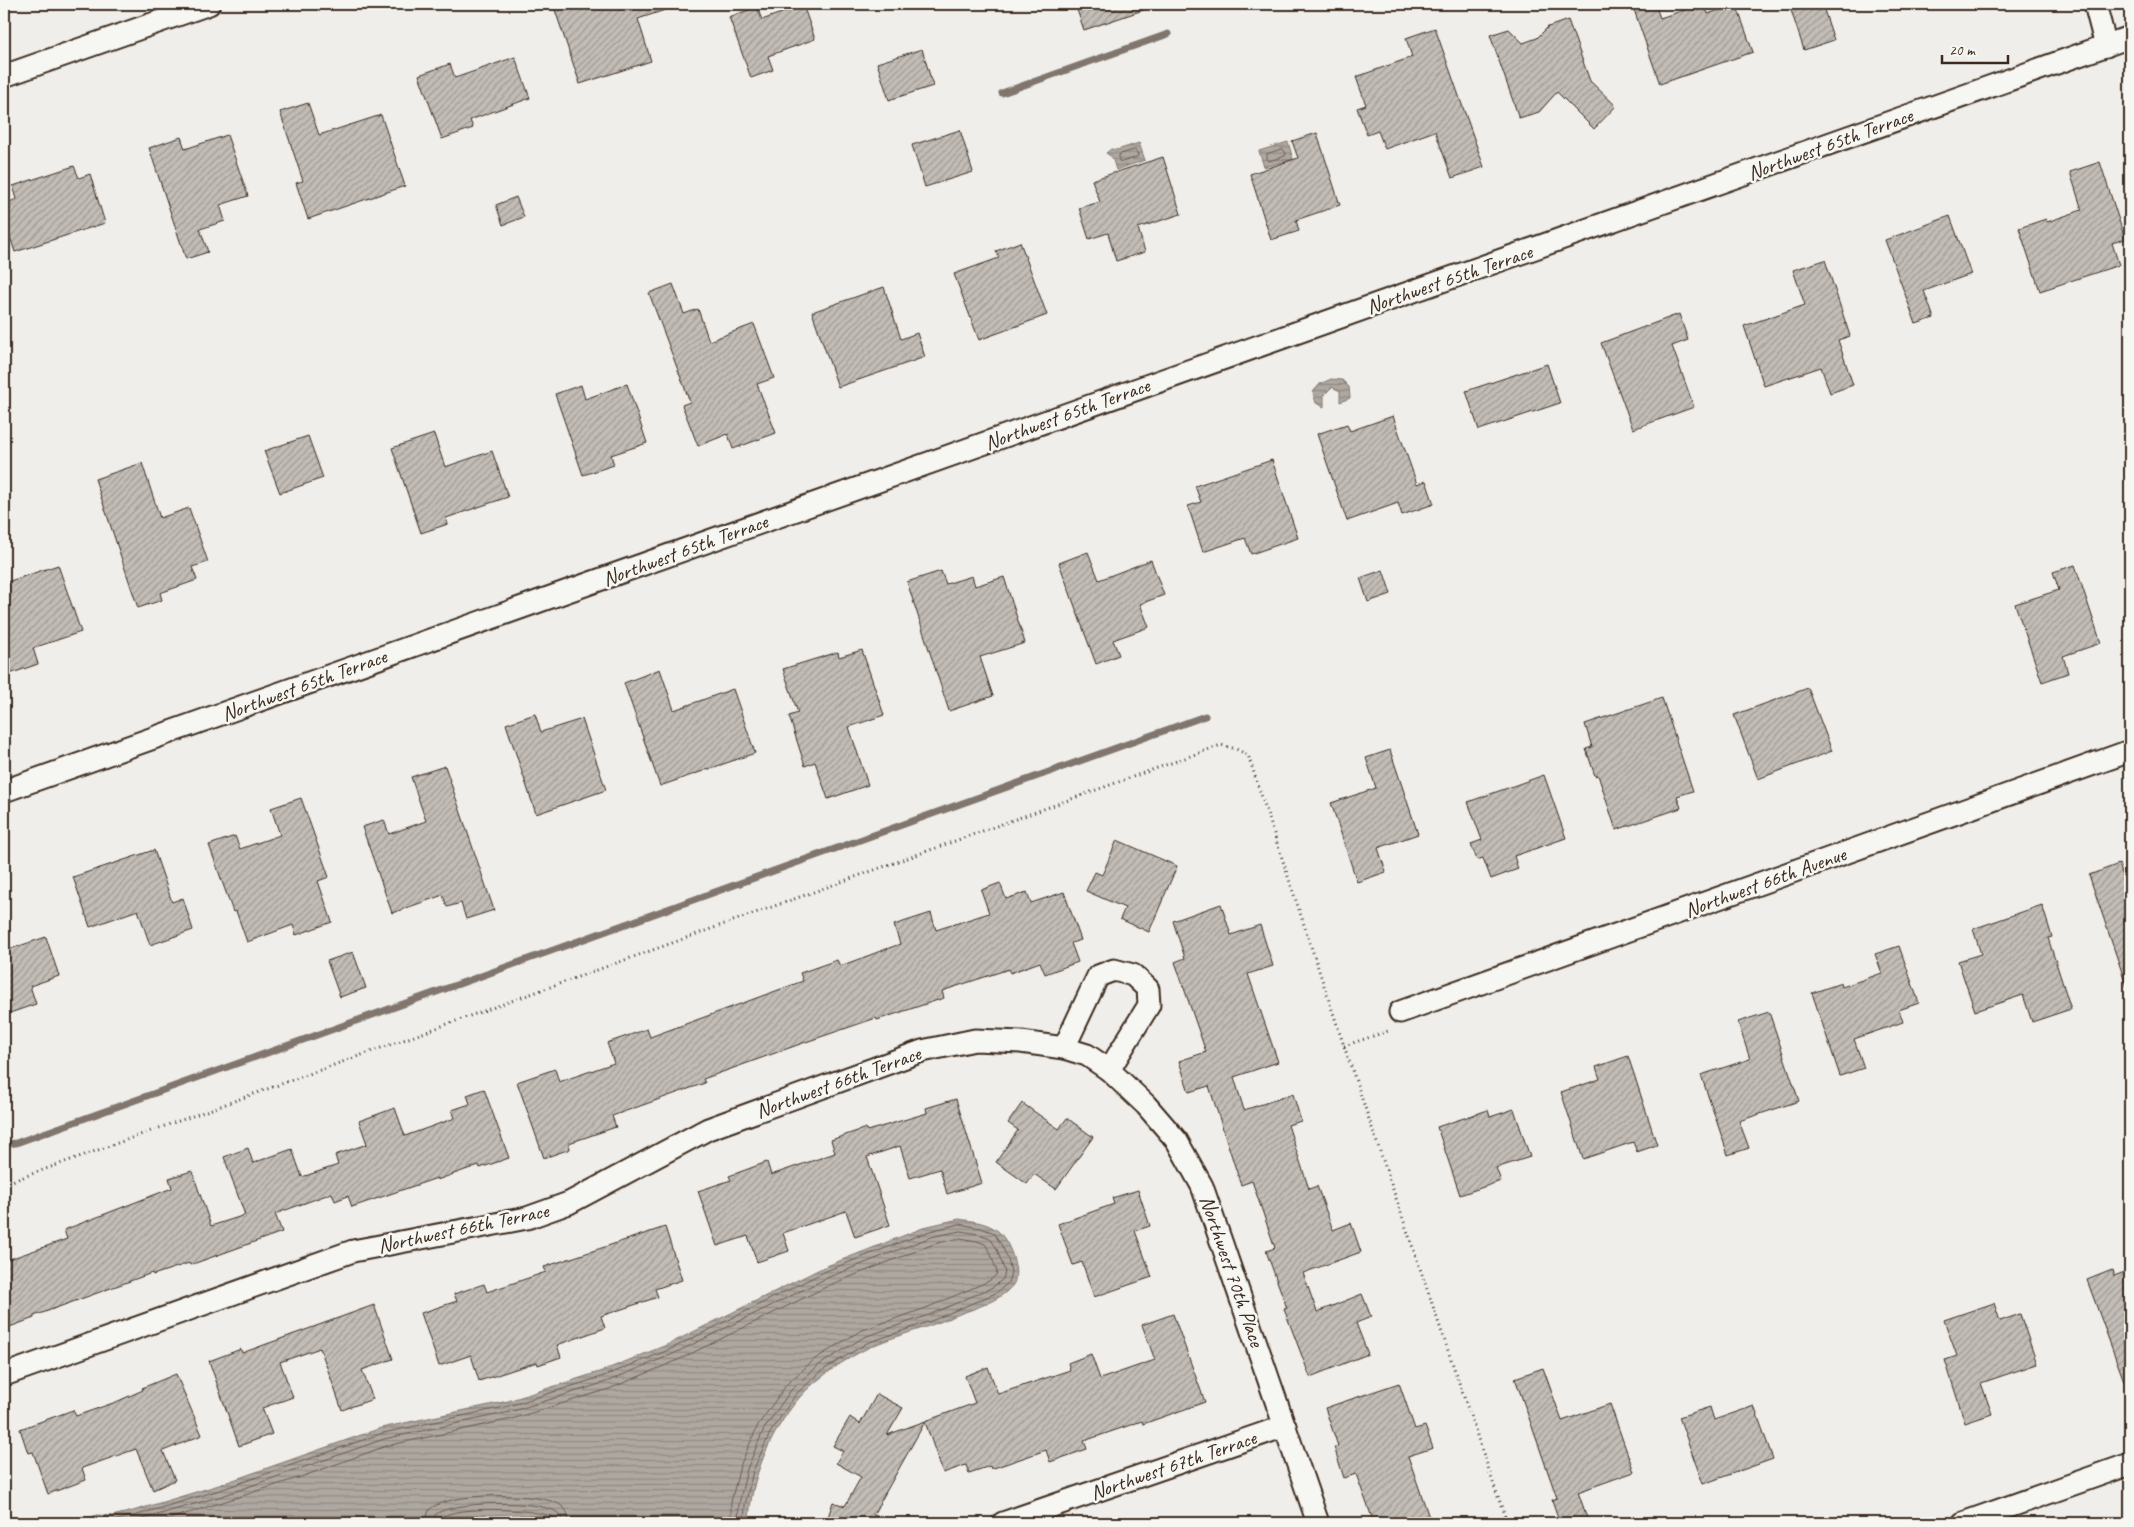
<svg xmlns="http://www.w3.org/2000/svg" width="2134" height="1527" font-family="Caveat,sans-serif">
<defs>
<pattern id="water-rules" width="6" height="5" patternUnits="userSpaceOnUse" patternTransform="scale(1.25)"><rect width="6" height="5" fill="#afa8a1"/><path d="M0 2.5h6" fill="none" stroke="#908983"/></pattern>
<pattern id="building-hatch" width="6" height="6" patternUnits="userSpaceOnUse" patternTransform="scale(1.25)"><rect width="6" height="6" fill="#c2bdb7"/><path d="M-1 1l2-2M0 6l6-6M5 7l2-2" fill="none" stroke="#9f9a94"/></pattern>
</defs>
<rect width="100%" height="100%" fill="#efeeea"/>
<filter id="ink" filterUnits="userSpaceOnUse"><feTurbulence type="fractalNoise" baseFrequency=".02" numOctaves="2"/><feDisplacementMap in="SourceGraphic" scale="10" xChannelSelector="R" yChannelSelector="G"/><feConvolveMatrix kernelMatrix="1 2 1 2 8 2 1 2 1" color-interpolation-filters="sRGB"/></filter>
<g filter="url(#ink)">
<g fill="url(#water-rules)" stroke="#81766d">
<path d="M 1288,142 L 1293,159 L 1264,167 L 1259,151 Z"/>
<path d="M 1139,143 L 1145,160 L 1116,170 L 1112,157 L 1106,153 L 1111,149 L 1117,150 Z"/>
<path d="M 1331,379 L 1342,380 L 1349,387 L 1350,398 L 1340,402 L 1340,391 L 1332,387 L 1324,395 L 1324,407 L 1316,403 L 1313,392 L 1320,384 Z"/>
<path d="M 959,1219 C 971,1221 985,1222 995,1229 C 1008,1236 1023,1274 1012,1286 C 998,1303 971,1309 952,1317 C 925,1329 896,1335 870,1347 C 847,1358 815,1379 799,1398 C 770,1433 750,1479 749,1523 L 557,1523 L 518,1514 L 482,1515 L 446,1520 L 439,1523 L 83,1523 L 86,1519 L 97,1515 L 112,1516 L 133,1511 L 219,1485 L 381,1428 L 508,1401 L 602,1371 L 669,1344 L 824,1267 L 928,1226 Z"/>
</g>
<g fill="none" stroke-linecap="round" stroke-linejoin="round">
<g stroke="#695c52" stroke-width="1">
<path d="M 1283,149 L 1286,153 L 1285,156 L 1269,161 L 1267,159 L 1267,154 Z"/>
<path d="M 1135,150 L 1138,154 L 1137,157 L 1122,162 L 1119,161 L 1119,155 Z"/>
<path d="M 89,1523 L 98,1520 L 112,1521 L 134,1516 L 220,1490 L 383,1433 L 509,1406 L 604,1376 L 671,1349 L 826,1271 L 930,1231 L 959,1224 L 981,1228 L 994,1233 L 1002,1246 L 1008,1259 L 1011,1272 L 1008,1283 L 996,1293 L 931,1321 L 867,1343 L 823,1370 L 796,1394 L 770,1433 L 753,1471 L 745,1505 L 744,1523"/>
<path d="M 129,1523 L 222,1496 L 384,1439 L 510,1412 L 606,1382 L 673,1354 L 829,1277 L 931,1237 L 960,1231 L 979,1234 L 990,1238 L 997,1249 L 1005,1272 L 1003,1279 L 993,1287 L 929,1315 L 864,1337 L 819,1365 L 791,1390 L 764,1429 L 747,1469 L 739,1504 L 738,1523"/>
<path d="M 157,1523 L 301,1477 L 386,1446 L 512,1419 L 609,1389 L 676,1361 L 832,1284 L 934,1244 L 960,1238 L 977,1241 L 985,1244 L 990,1252 L 997,1272 L 996,1275 L 989,1281 L 926,1308 L 860,1331 L 815,1359 L 787,1384 L 758,1425 L 740,1466 L 731,1502 L 731,1523"/>
<path d="M 425,1523 L 429,1510 C 445,1492 542,1491 562,1506 C 567,1510 569,1516 569,1523"/>
<path d="M 433,1523 L 435,1515 C 449,1501 542,1499 558,1513 C 561,1516 562,1519 562,1523"/>
<path d="M 439,1523 L 440,1518 C 458,1505 530,1509 551,1516 L 555,1519 L 555,1523"/>
</g>
<g stroke="#81766d" stroke-width="7">
<path d="M 1002,93 L 1168,34"/>
<path d="M 4,1144 L 16,1143 L 1205,716"/>
</g>
</g>
<g fill="url(#building-hatch)" stroke="#3b2a1e">
<path d="M 553,4 L 674,4 L 674,7 L 638,19 L 651,61 L 580,84 Z"/>
<path d="M 1075,4 L 1152,4 L 1152,7 L 1084,30 Z"/>
<path d="M 1632,4 L 1655,4 L 1660,18 L 1702,4 L 1705,4 L 1708,14 L 1736,4 L 1753,52 L 1660,84 Z"/>
<path d="M 1789,4 L 1822,4 L 1834,40 L 1804,50 Z"/>
<path d="M 803,5 L 815,39 L 768,56 L 773,70 L 751,78 L 729,17 L 757,7 L 762,20 Z"/>
<path d="M 1568,20 L 1590,81 L 1616,106 L 1594,129 L 1557,92 L 1539,112 L 1519,118 L 1490,35 L 1509,29 L 1523,43 L 1537,38 L 1548,27 Z"/>
<path d="M 1435,28 L 1484,167 L 1452,178 L 1435,131 L 1385,149 L 1378,131 L 1367,135 L 1357,108 L 1366,105 L 1356,77 L 1412,57 L 1406,38 Z"/>
<path d="M 922,49 L 933,86 L 889,100 L 877,63 Z"/>
<path d="M 515,57 L 530,98 L 470,120 L 473,128 L 442,139 L 419,75 L 450,64 L 455,78 Z"/>
<path d="M 308,103 L 319,135 L 381,115 L 405,186 L 308,219 L 296,183 L 303,181 L 280,112 Z"/>
<path d="M 960,130 L 973,172 L 925,187 L 912,145 Z"/>
<path d="M 1317,133 L 1340,205 L 1296,220 L 1299,231 L 1271,240 L 1250,174 L 1298,158 L 1292,141 Z"/>
<path d="M 227,135 L 248,196 L 220,205 L 225,221 L 200,229 L 208,252 L 186,259 L 149,148 L 181,137 L 185,149 Z"/>
<path d="M 1163,157 L 1181,214 L 1138,228 L 1145,252 L 1116,261 L 1108,233 L 1089,239 L 1079,208 L 1100,202 L 1092,180 Z"/>
<path d="M 2100,162 L 2125,239 L 2112,243 L 2119,265 L 2040,291 L 2019,228 L 2046,219 L 2047,222 L 2082,210 L 2070,172 Z"/>
<path d="M 74,166 L 79,178 L 90,174 L 105,223 L 15,252 L 4,218 L 4,204 L 17,199 L 13,186 Z"/>
<path d="M 516,197 L 524,217 L 503,225 L 496,205 Z"/>
<path d="M 1950,216 L 1971,274 L 1924,291 L 1934,318 L 1916,324 L 1885,240 Z"/>
<path d="M 1020,242 L 1047,315 L 979,340 L 954,274 L 999,258 L 996,251 Z"/>
<path d="M 1825,260 L 1850,336 L 1838,340 L 1853,385 L 1830,393 L 1821,367 L 1764,386 L 1744,326 L 1805,305 L 1793,270 Z"/>
<path d="M 673,284 L 684,314 L 698,309 L 709,341 L 754,324 L 774,378 L 757,384 L 776,433 L 733,449 L 728,434 L 698,446 L 682,405 L 690,402 L 649,293 Z"/>
<path d="M 884,287 L 901,339 L 917,333 L 925,357 L 838,387 L 812,312 Z"/>
<path d="M 1679,314 L 1688,340 L 1672,346 L 1694,407 L 1633,429 L 1601,343 Z"/>
<path d="M 1547,364 L 1560,403 L 1479,430 L 1466,391 Z"/>
<path d="M 627,384 L 647,443 L 611,455 L 614,465 L 583,475 L 555,394 L 581,385 L 585,399 Z"/>
<path d="M 1393,416 L 1417,484 L 1426,481 L 1434,504 L 1402,515 L 1398,503 L 1347,521 L 1317,434 L 1347,424 L 1350,431 Z"/>
<path d="M 434,434 L 445,467 L 492,451 L 508,497 L 446,518 L 448,524 L 421,533 L 392,448 Z"/>
<path d="M 308,436 L 323,478 L 280,493 L 264,451 Z"/>
<path d="M 1272,460 L 1298,538 L 1251,554 L 1245,538 L 1203,552 L 1188,506 L 1201,502 L 1195,486 Z"/>
<path d="M 142,463 L 160,518 L 189,508 L 208,562 L 192,567 L 197,580 L 160,593 L 162,600 L 138,608 L 95,479 Z"/>
<path d="M 1088,552 L 1099,580 L 1151,560 L 1164,595 L 1140,604 L 1149,627 L 1113,640 L 1119,655 L 1096,664 L 1059,563 Z"/>
<path d="M 58,565 L 81,632 L 33,648 L 38,664 L 4,676 L 4,583 Z"/>
<path d="M 2075,565 L 2101,643 L 2063,656 L 2068,673 L 2042,682 L 2015,604 L 2059,590 L 2053,572 Z"/>
<path d="M 1383,570 L 1391,594 L 1368,602 L 1360,578 Z"/>
<path d="M 941,571 L 946,584 L 972,576 L 975,586 L 1004,577 L 1025,643 L 980,657 L 993,696 L 949,711 L 907,582 Z"/>
<path d="M 862,650 L 884,715 L 849,727 L 868,785 L 828,799 L 815,762 L 805,766 L 789,716 L 798,713 L 783,669 L 838,652 L 839,657 Z"/>
<path d="M 660,669 L 674,710 L 733,689 L 755,753 L 660,786 L 624,683 Z"/>
<path d="M 1808,688 L 1832,751 L 1758,779 L 1734,715 Z"/>
<path d="M 1662,698 L 1693,791 L 1677,796 L 1681,808 L 1616,830 L 1598,775 L 1595,776 L 1586,749 L 1592,747 L 1585,724 Z"/>
<path d="M 535,714 L 541,732 L 582,719 L 606,790 L 536,814 L 506,724 Z"/>
<path d="M 1390,750 L 1418,834 L 1378,848 L 1386,872 L 1357,882 L 1331,803 L 1376,788 L 1366,758 Z"/>
<path d="M 445,766 L 494,910 L 466,919 L 461,903 L 447,907 L 443,895 L 392,913 L 362,827 L 384,820 L 389,834 L 426,821 L 411,777 Z"/>
<path d="M 1544,775 L 1566,838 L 1514,856 L 1518,869 L 1491,879 L 1483,858 L 1477,860 L 1471,844 L 1482,840 L 1468,802 Z"/>
<path d="M 301,798 L 329,877 L 318,881 L 332,922 L 296,935 L 293,925 L 247,942 L 236,911 L 233,912 L 209,845 L 235,836 L 240,849 L 280,835 L 271,808 Z"/>
<path d="M 1117,840 L 1177,866 L 1149,932 L 1120,919 L 1125,908 L 1086,891 L 1095,872 L 1102,875 Z"/>
<path d="M 154,850 L 172,902 L 183,898 L 193,930 L 150,945 L 138,910 L 90,927 L 73,877 Z"/>
<path d="M 2119,864 L 2130,898 L 2130,987 L 2127,987 L 2089,875 Z"/>
<path d="M 1000,883 L 1006,899 L 1027,892 L 1031,903 L 1064,892 L 1081,940 L 1071,943 L 1078,962 L 1045,974 L 1040,962 L 1010,973 L 1009,969 L 942,991 L 944,998 L 877,1020 L 876,1018 L 803,1043 L 703,1079 L 705,1083 L 612,1116 L 616,1127 L 569,1143 L 570,1149 L 544,1158 L 517,1082 L 555,1069 L 559,1082 L 614,1063 L 607,1043 L 647,1029 L 650,1037 L 803,981 L 800,973 L 837,960 L 840,966 L 900,944 L 894,925 L 931,913 L 936,930 L 989,913 L 981,890 Z"/>
<path d="M 1221,904 L 1231,935 L 1260,925 L 1273,966 L 1248,974 L 1278,1062 L 1234,1077 L 1244,1110 L 1293,1094 L 1301,1121 L 1288,1125 L 1309,1189 L 1317,1186 L 1333,1230 L 1351,1223 L 1361,1252 L 1303,1273 L 1317,1312 L 1362,1294 L 1371,1317 L 1356,1323 L 1368,1354 L 1310,1377 L 1284,1309 L 1287,1308 L 1266,1251 L 1275,1248 L 1252,1181 L 1241,1185 L 1209,1086 L 1189,1092 L 1179,1061 L 1206,1052 L 1175,962 L 1185,958 L 1173,921 Z"/>
<path d="M 2042,905 L 2052,937 L 2048,938 L 2071,1009 L 2032,1022 L 2023,995 L 1975,1011 L 1958,961 L 1981,954 L 1973,929 Z"/>
<path d="M 46,937 L 59,976 L 30,986 L 36,1004 L 4,1015 L 4,951 Z"/>
<path d="M 1899,946 L 1919,1003 L 1899,1010 L 1903,1022 L 1854,1039 L 1864,1068 L 1840,1076 L 1812,993 L 1841,983 L 1842,987 L 1882,973 L 1875,954 Z"/>
<path d="M 353,952 L 366,988 L 340,997 L 327,961 Z"/>
<path d="M 1769,1012 L 1799,1101 L 1739,1121 L 1749,1148 L 1728,1155 L 1701,1075 L 1750,1059 L 1738,1022 Z"/>
<path d="M 1628,1056 L 1657,1145 L 1637,1152 L 1633,1142 L 1583,1159 L 1561,1092 L 1600,1079 L 1596,1067 Z"/>
<path d="M 484,1089 L 509,1158 L 480,1168 L 479,1165 L 437,1180 L 437,1178 L 352,1207 L 348,1196 L 335,1201 L 332,1193 L 275,1214 L 282,1232 L 190,1265 L 189,1263 L 153,1275 L 152,1273 L 34,1316 L 34,1318 L 4,1329 L 4,1261 L 67,1239 L 64,1230 L 172,1188 L 169,1178 L 192,1171 L 211,1226 L 245,1215 L 224,1157 L 248,1148 L 253,1163 L 292,1149 L 302,1177 L 338,1165 L 335,1155 L 367,1144 L 359,1121 L 395,1108 L 405,1136 L 455,1118 L 452,1110 L 470,1104 L 467,1095 Z"/>
<path d="M 956,1099 L 982,1183 L 947,1194 L 940,1169 L 910,1178 L 900,1146 L 867,1157 L 890,1225 L 855,1237 L 846,1211 L 783,1233 L 789,1251 L 757,1262 L 748,1236 L 717,1246 L 698,1191 L 731,1180 L 729,1176 L 767,1162 L 771,1175 L 835,1153 L 831,1140 L 866,1128 L 867,1131 L 927,1113 L 926,1108 Z"/>
<path d="M 1022,1103 L 1059,1129 L 1067,1118 L 1093,1137 L 1056,1189 L 1034,1174 L 1027,1184 L 996,1162 L 1018,1130 L 1008,1123 Z"/>
<path d="M 1514,1109 L 1530,1157 L 1496,1168 L 1501,1181 L 1460,1195 L 1437,1127 L 1488,1110 L 1490,1117 Z"/>
<path d="M 1138,1190 L 1150,1226 L 1135,1231 L 1152,1277 L 1094,1297 L 1082,1262 L 1073,1265 L 1058,1224 L 1114,1204 L 1112,1198 Z"/>
<path d="M 665,1227 L 682,1280 L 655,1289 L 658,1297 L 601,1316 L 605,1328 L 557,1345 L 561,1357 L 538,1365 L 537,1362 L 479,1381 L 471,1355 L 439,1366 L 421,1313 L 457,1301 L 454,1294 L 484,1284 L 487,1292 L 546,1272 L 544,1267 Z"/>
<path d="M 2112,1270 L 2114,1276 L 2130,1270 L 2130,1392 L 2128,1392 L 2087,1280 Z"/>
<path d="M 1994,1303 L 2000,1321 L 2020,1314 L 2037,1364 L 1981,1383 L 1992,1414 L 1965,1423 L 1945,1360 L 1957,1356 L 1944,1320 Z"/>
<path d="M 374,1305 L 393,1359 L 362,1370 L 373,1399 L 342,1410 L 320,1348 L 280,1362 L 293,1397 L 262,1408 L 272,1434 L 239,1446 L 209,1361 L 241,1349 L 242,1353 Z"/>
<path d="M 1173,1314 L 1205,1402 L 1143,1424 L 1142,1421 L 1084,1441 L 1087,1449 L 1050,1462 L 1046,1450 L 991,1469 L 990,1466 L 969,1473 L 966,1465 L 943,1473 L 925,1422 L 873,1515 L 888,1519 L 888,1523 L 826,1523 L 833,1502 L 845,1506 L 861,1477 L 836,1463 L 843,1451 L 833,1446 L 850,1417 L 860,1424 L 877,1394 L 903,1408 L 887,1435 L 975,1403 L 965,1376 L 988,1367 L 998,1394 L 1070,1370 L 1068,1363 L 1091,1354 L 1100,1379 L 1155,1360 L 1142,1325 Z"/>
<path d="M 1543,1368 L 1562,1421 L 1610,1404 L 1634,1472 L 1578,1492 L 1589,1523 L 1560,1523 L 1552,1500 L 1557,1498 L 1515,1378 Z"/>
<path d="M 176,1374 L 202,1435 L 163,1451 L 175,1480 L 153,1490 L 136,1449 L 82,1468 L 86,1480 L 48,1494 L 33,1452 L 28,1453 L 20,1429 L 73,1410 L 76,1416 L 116,1402 L 143,1390 L 142,1388 Z"/>
<path d="M 1399,1383 L 1415,1429 L 1425,1426 L 1433,1448 L 1408,1456 L 1431,1523 L 1374,1523 L 1356,1474 L 1344,1478 L 1334,1447 L 1338,1446 L 1325,1408 Z"/>
<path d="M 1754,1406 L 1773,1459 L 1703,1484 L 1679,1417 L 1710,1407 L 1714,1420 Z"/>
</g>
<g fill="none" stroke-linecap="round" stroke-linejoin="round">
<g stroke="#3b2a1e" stroke-width="25">
<g id="minor">
<path d="M 2095,4 L 2106,46"/>
<path d="M 4,76 L 209,4"/>
<path d="M 4,791 L 2130,37"/>
<path d="M 1400,1012 L 2130,751"/>
<path d="M 1064,1048 L 1098,976 L 1114,970 L 1133,975 L 1148,989 L 1149,1005 L 1109,1070"/>
<path d="M 4,1375 L 353,1251 L 527,1218 L 569,1203 L 708,1129 L 922,1051 L 975,1040 L 1021,1042 L 1064,1048 L 1087,1055 L 1109,1070 L 1146,1105 L 1177,1141 L 1202,1186 L 1318,1523"/>
<path d="M 1003,1523 L 1285,1426"/>
<path d="M 1963,1523 L 2130,1464"/>
</g>
</g>
<g stroke="#3b2a1e" stroke-width="3" stroke-dasharray="1 4" stroke-linecap="butt">
<path d="M 1344,1046 L 1388,1031"/>
<path d="M 4,1184 L 1221,745 L 1236,749 L 1248,755 L 1344,1046 L 1507,1523"/>
</g>
<use href="#minor" stroke="#f6f6f2" stroke-width="21"/>
</g>
</g>
<g text-anchor="middle" stroke-width="5" stroke-linejoin="round" paint-order="stroke">
<g font-size="21" fill="#3b2a1e" stroke="#f6f6f2">
<text transform="translate(1830 144) rotate(-20)" y="7">Northwest 65th Terrace</text>
<text transform="translate(1449 279) rotate(-19)" y="7">Northwest 65th Terrace</text>
<text transform="translate(1067 414) rotate(-20)" y="7">Northwest 65th Terrace</text>
<text transform="translate(685 550) rotate(-20)" y="7">Northwest 65th Terrace</text>
<text transform="translate(304 685) rotate(-20)" y="7">Northwest 65th Terrace</text>
<text transform="translate(1765 882) rotate(-20)" y="7">Northwest 66th Avenue</text>
<text transform="translate(838 1082) rotate(-20)" y="7">Northwest 66th Terrace</text>
<text transform="translate(463 1228) rotate(-12)" y="7">Northwest 66th Terrace</text>
<text transform="translate(1232 1271) rotate(71)" y="7">Northwest 70th Place</text>
<text transform="translate(1173 1465) rotate(-19)" y="7">Northwest 67th Terrace</text>
</g>
</g>
<rect width="2134" height="1527" fill="none" stroke="#f6f6f2" stroke-width="20"/>
<rect x="10" y="10" width="2114" height="1507" fill="none" stroke="#3b2a1e" stroke-width="2" filter="url(#ink)"/>
<path d="M1942 55v8h66v-8" fill="none" stroke="#3b2a1e" stroke-width="2.5"/>
<text x="1949" y="55" font-size="15" fill="#3b2a1e" stroke="#f6f6f2" stroke-width="4" paint-order="stroke">20 m</text>
</svg>
